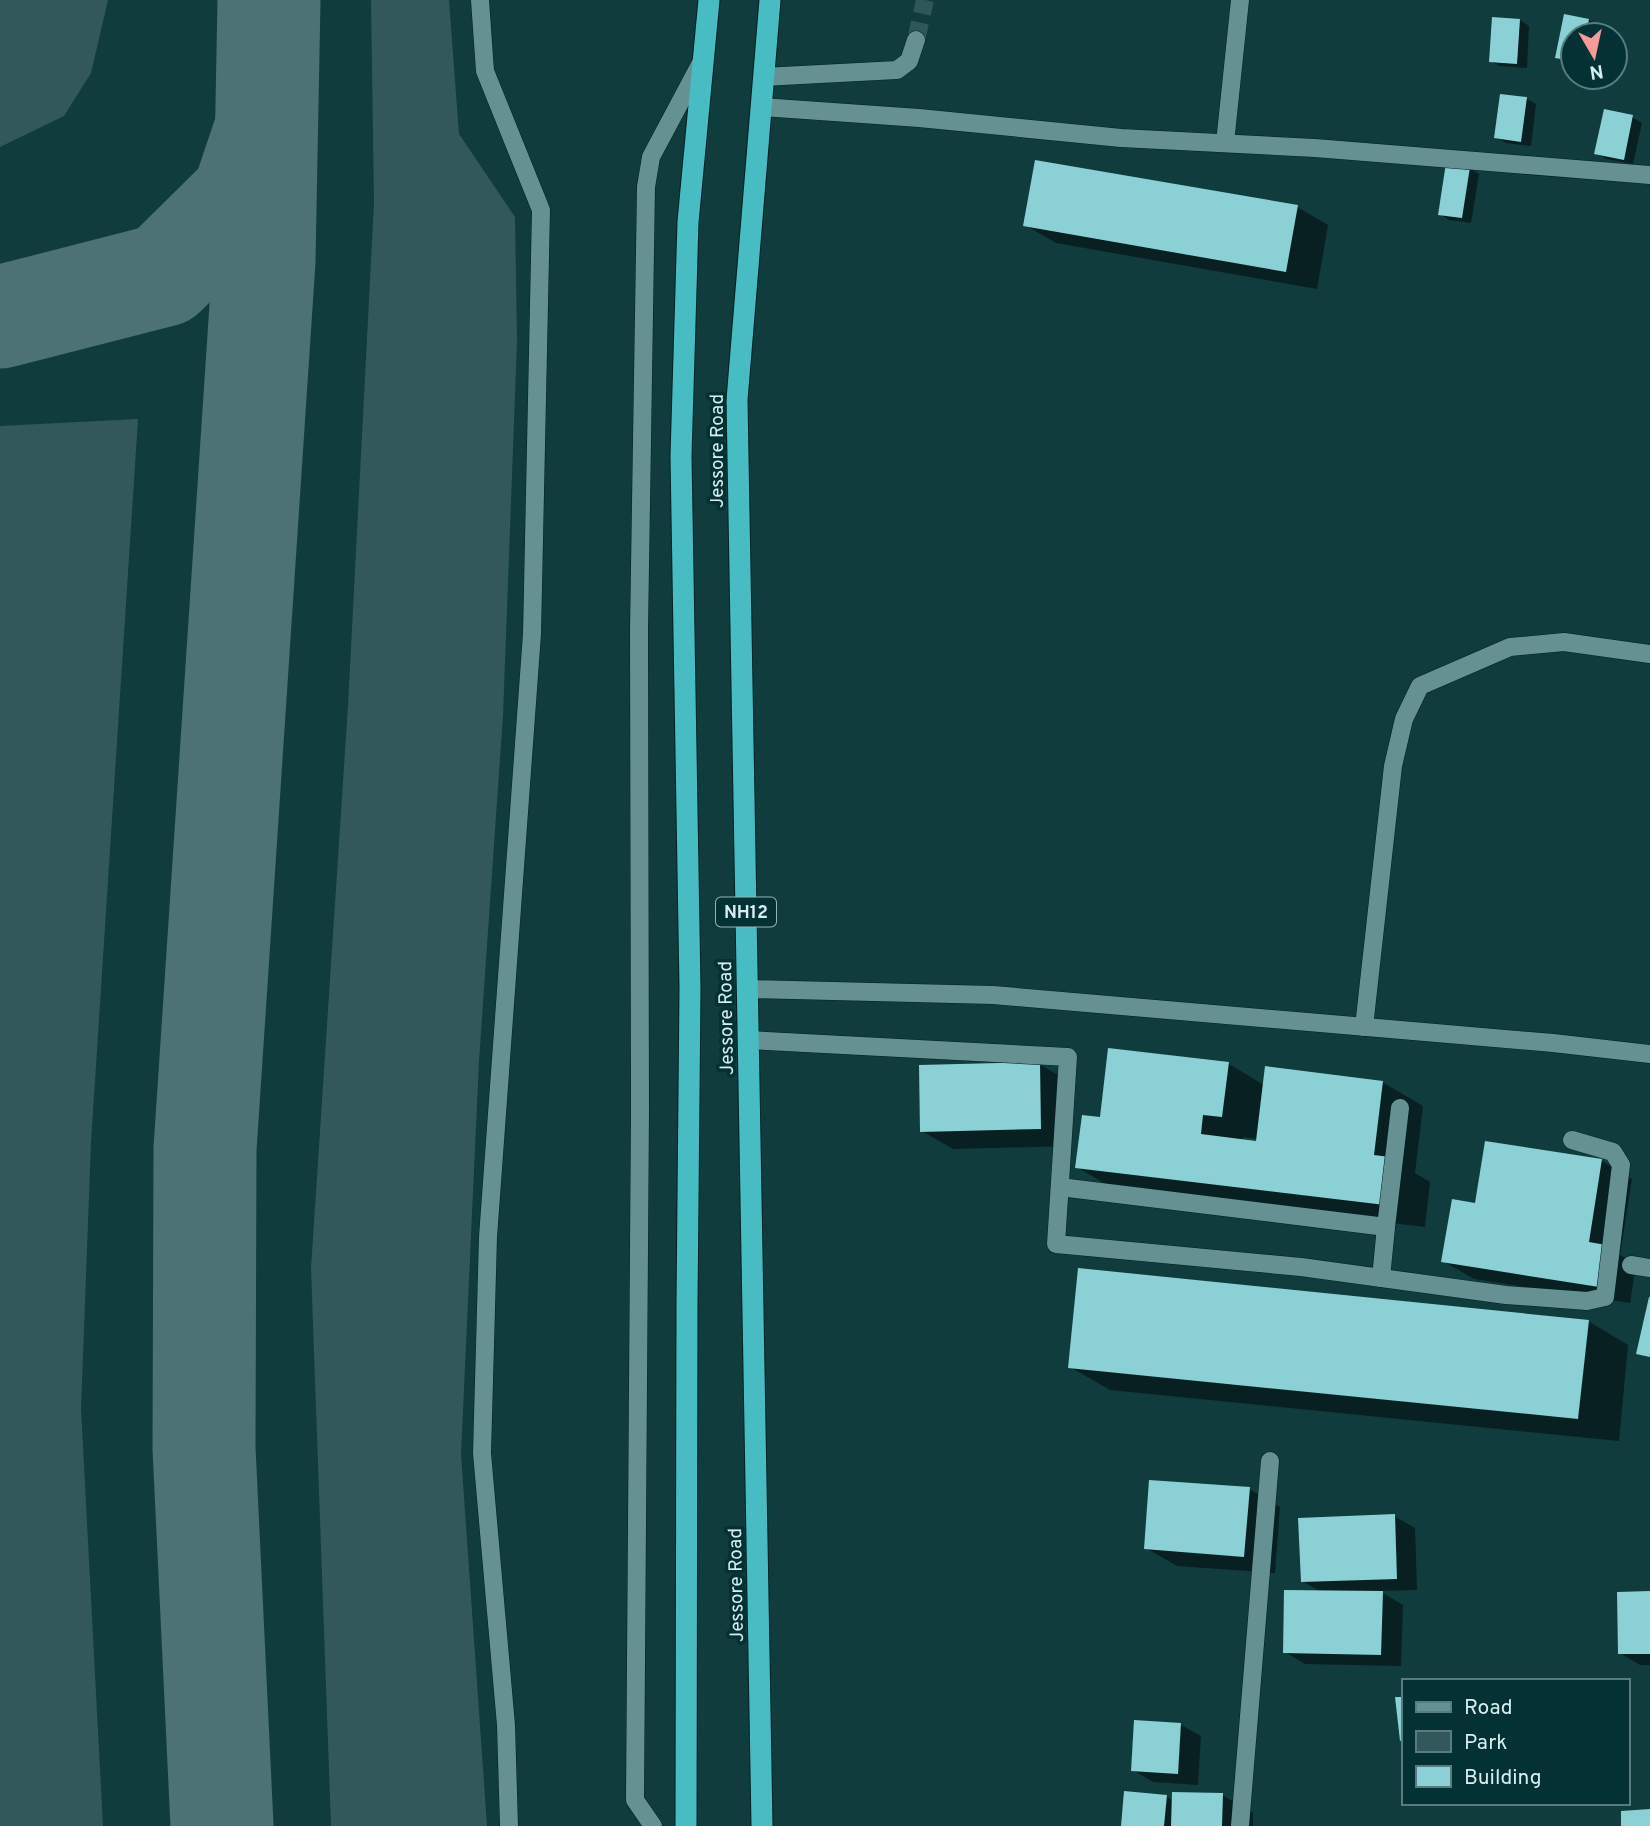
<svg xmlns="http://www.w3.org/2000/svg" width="1650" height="1826" font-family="Overpass,sans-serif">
<rect width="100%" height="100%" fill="#103c3e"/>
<g fill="#33585b">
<path d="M 0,0 L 108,0 L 91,73 L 64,116 L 0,147 Z"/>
<path d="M 371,0 L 449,0 L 459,134 L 515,217 L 517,341 L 503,715 L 479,1061 L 461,1454 L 487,1826 L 331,1826 L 311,1268 L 348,706 L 374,203 Z"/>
<path d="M 138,419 L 91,1142 L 81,1409 L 103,1826 L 0,1826 L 0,426 Z"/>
</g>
<g fill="#0007" fill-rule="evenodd">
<path d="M 1565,16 L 1589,20 L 1598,26 L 1597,35 L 1573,35 L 1573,64 L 1557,57 Z"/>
<path d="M 1520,20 L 1529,26 L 1527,68 L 1500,66 L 1490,61 Z"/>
<path d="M 1527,99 L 1536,104 L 1531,146 L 1506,143 L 1496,137 Z"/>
<path d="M 1632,117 L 1642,123 L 1633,164 L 1606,159 L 1596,153 Z"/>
<path d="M 1470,169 L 1479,174 L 1471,223 L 1449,220 L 1440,214 Z"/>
<path d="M 1297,207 L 1328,225 L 1317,289 L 1056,243 L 1025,225 Z"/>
<path d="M 1039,1064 L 1070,1082 L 1071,1146 L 953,1149 L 922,1131 Z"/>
<path d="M 1229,1064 L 1264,1085 L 1382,1082 L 1423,1106 L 1415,1173 L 1430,1182 L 1425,1227 L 1117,1191 L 1077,1167 L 1101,1119 ZM 1243,1137 L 1258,1139 L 1258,1143 L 1242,1141 Z"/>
<path d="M 1602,1161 L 1632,1179 L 1620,1255 L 1636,1264 L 1630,1303 L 1474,1279 L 1443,1261 L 1477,1205 Z"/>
<path d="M 1588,1321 L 1628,1345 L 1619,1441 L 1110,1390 L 1070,1367 Z"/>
<path d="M 1249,1489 L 1280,1507 L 1275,1573 L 1177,1566 L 1146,1548 Z"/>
<path d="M 1394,1516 L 1415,1528 L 1417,1590 L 1379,1591 L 1403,1605 L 1401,1666 L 1305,1664 L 1285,1652 L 1321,1592 L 1302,1581 Z"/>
<path d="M 1650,1593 L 1650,1665 L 1640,1665 L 1620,1653 Z"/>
<path d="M 1181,1725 L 1201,1736 L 1198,1785 L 1153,1782 L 1133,1770 Z"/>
<path d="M 1222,1795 L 1253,1813 L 1253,1826 L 1122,1826 L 1167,1797 L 1173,1800 Z"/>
</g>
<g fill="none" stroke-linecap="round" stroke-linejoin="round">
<g stroke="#4c7274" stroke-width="103">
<path d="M 0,317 L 164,275 L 243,197 L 266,129"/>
<path d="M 222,1826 L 204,1448 L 205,1149 L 264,261 L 269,0"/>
</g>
</g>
<g fill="#8ad0d4">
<path d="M 1564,14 L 1589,19 L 1586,35 L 1573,35 L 1573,61 L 1555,58 Z"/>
<path d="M 1492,17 L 1520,19 L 1517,64 L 1489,62 Z"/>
<path d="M 1500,94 L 1527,97 L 1521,142 L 1494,138 Z"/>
<path d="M 1604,109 L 1633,115 L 1624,160 L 1594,154 Z"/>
<path d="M 1035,160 L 1298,205 L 1286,272 L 1023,226 Z"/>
<path d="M 1446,163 L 1470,167 L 1462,218 L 1438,215 Z"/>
<path d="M 1108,1048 L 1229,1062 L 1222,1117 L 1203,1115 L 1201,1134 L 1256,1141 L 1265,1066 L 1383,1081 L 1374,1155 L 1390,1157 L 1385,1205 L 1075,1168 L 1082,1115 L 1100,1117 Z"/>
<path d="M 1040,1062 L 1041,1129 L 920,1132 L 919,1065 Z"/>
<path d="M 1485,1141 L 1602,1159 L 1589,1242 L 1606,1245 L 1599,1287 L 1441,1262 L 1452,1199 L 1475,1203 Z"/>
<path d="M 1078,1268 L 1589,1320 L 1578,1419 L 1068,1368 Z"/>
<path d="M 1649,1297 L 1650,1297 L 1650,1357 L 1636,1354 Z"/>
<path d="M 1149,1480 L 1250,1487 L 1244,1557 L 1144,1549 Z"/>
<path d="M 1395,1514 L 1397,1579 L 1301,1582 L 1298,1518 Z"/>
<path d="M 1284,1590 L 1383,1591 L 1381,1655 L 1283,1653 Z"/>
<path d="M 1650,1591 L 1650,1654 L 1618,1654 L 1617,1592 Z"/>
<path d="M 1395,1697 L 1403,1697 L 1403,1740 L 1400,1741 Z"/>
<path d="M 1134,1720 L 1181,1723 L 1178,1774 L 1131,1771 Z"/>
<path d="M 1124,1791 L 1167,1795 L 1164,1826 L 1121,1826 Z"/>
<path d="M 1172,1792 L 1223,1793 L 1222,1826 L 1171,1826 Z"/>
<path d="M 1650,1809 L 1650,1826 L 1621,1826 L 1621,1811 Z"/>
</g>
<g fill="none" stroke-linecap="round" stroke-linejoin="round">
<path stroke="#2e5759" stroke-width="18" stroke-dasharray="18 9" stroke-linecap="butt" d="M 916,40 L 925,0"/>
<g stroke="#012123" stroke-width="19">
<g id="minor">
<path d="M 480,0 L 485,71 L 541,210 L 532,634 L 488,1237 L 482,1453 L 506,1725 L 509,1826"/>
<path d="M 763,77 L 897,70 L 909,61 L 916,40"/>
<path d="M 761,107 L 919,118 L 1121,138 L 1315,148 L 1650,175"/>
<path d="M 1225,143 L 1240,0"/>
<path d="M 747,989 L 993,995 L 1553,1043 L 1650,1054"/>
<path d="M 1364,1027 L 1393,766 L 1404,719 L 1420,686 L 1510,647 L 1564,642 L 1650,654"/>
<path d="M 748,1040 L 1068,1057 L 1056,1244 L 1301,1267 L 1506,1295 L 1587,1301 L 1605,1297 L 1621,1165 L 1613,1152 L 1572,1140"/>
<path d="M 1060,1187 L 1386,1227 L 1400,1108"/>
<path d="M 1631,1265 L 1650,1268"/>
<path d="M 1381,1278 L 1386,1227"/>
<path d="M 653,1826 L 635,1800 L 640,1110 L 639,630 L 646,187 L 651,157 L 701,63"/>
<path d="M 1240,1826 L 1270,1461"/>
</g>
</g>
<g stroke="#012123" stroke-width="23">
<g id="highway">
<path d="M 686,1826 L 687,1304 L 690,988 L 681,456 L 688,222 L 709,0"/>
<path d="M 762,1826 L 737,400 L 770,0"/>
</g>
</g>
<use href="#minor" stroke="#669193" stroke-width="18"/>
<use href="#highway" stroke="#48bcc3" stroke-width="21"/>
</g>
<g text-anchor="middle" stroke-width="7" stroke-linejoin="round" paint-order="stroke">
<rect fill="#033134" stroke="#97b5b7" stroke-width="2" x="716" y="897.5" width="60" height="29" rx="5"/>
<g font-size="18" font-weight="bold" fill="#d7edef">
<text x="746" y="918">NH12</text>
</g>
<g font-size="19" fill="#d7edef" stroke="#033134">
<text transform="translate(716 451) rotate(-90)" y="7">Jessore Road</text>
<text transform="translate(725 1018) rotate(-91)" y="7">Jessore Road</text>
<text transform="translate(735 1585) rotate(-91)" y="7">Jessore Road</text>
</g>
</g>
<rect x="1402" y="1679" width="228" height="126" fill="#033134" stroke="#587c7f" stroke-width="2"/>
<rect x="1416" y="1702" width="35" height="10" fill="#669193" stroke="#587c7f" stroke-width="2"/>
<text x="1464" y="1714" font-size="21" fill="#d7edef">Road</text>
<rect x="1416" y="1731" width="35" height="21" fill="#33585b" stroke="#587c7f" stroke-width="2"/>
<text x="1464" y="1749" font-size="21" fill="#d7edef">Park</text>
<rect x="1416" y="1766" width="35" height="21" fill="#8ad0d4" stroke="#587c7f" stroke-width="2"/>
<text x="1464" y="1784" font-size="21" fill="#d7edef">Building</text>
<g transform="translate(1594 56) rotate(171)"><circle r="33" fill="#033134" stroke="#587c7f" stroke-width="2"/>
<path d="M0-5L12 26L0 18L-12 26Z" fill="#f59b9a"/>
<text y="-10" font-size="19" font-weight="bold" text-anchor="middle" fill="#d7edef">N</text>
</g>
</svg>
